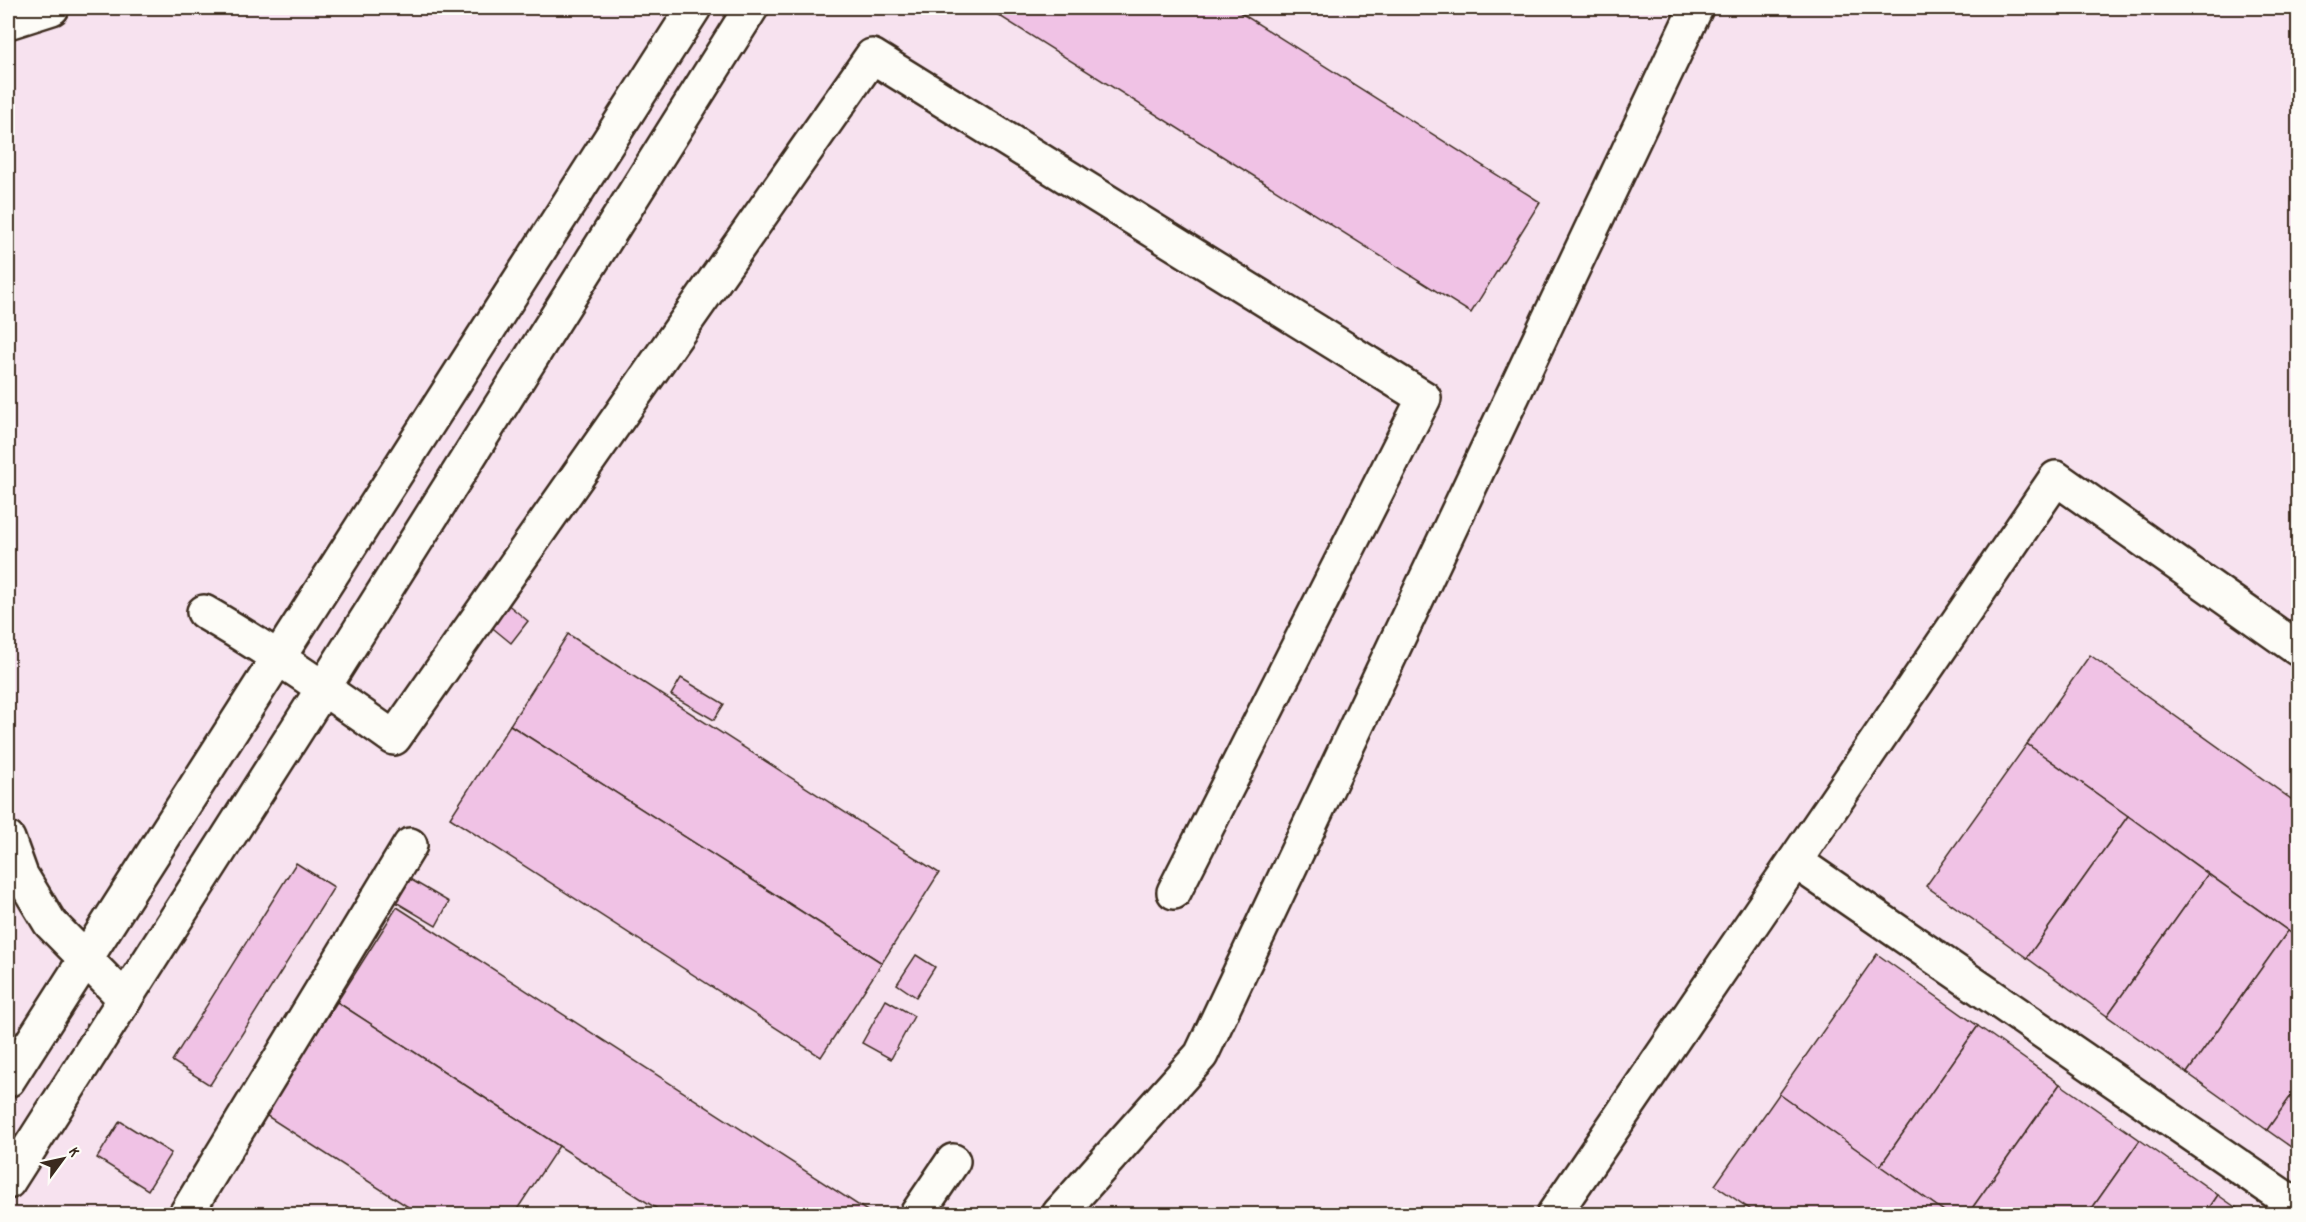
<svg xmlns="http://www.w3.org/2000/svg" width="2306" height="1222" font-family="Dekko,sans-serif">
<rect width="100%" height="100%" fill="#faf0f3"/>
<filter id="ink" filterUnits="userSpaceOnUse"><feTurbulence type="fractalNoise" baseFrequency=".0167" numOctaves="2"/><feDisplacementMap in="SourceGraphic" scale="12" xChannelSelector="R" yChannelSelector="G"/><feConvolveMatrix kernelMatrix="1 2 1 2 8 2 1 2 1" color-interpolation-filters="sRGB"/></filter>
<g filter="url(#ink)">
<rect fill="#f7e2ef" x="8" y="8" width="2290" height="1206"/>
<g fill="#f0c2e5" stroke="#3b2a1e" stroke-width="1.5">
<path d="M 987,8 L 1233,8 L 1540,202 L 1471,313 Z"/>
<path d="M 506,603 L 528,621 L 511,643 L 489,625 Z"/>
<path d="M 568,634 L 939,873 L 882,963 L 510,725 Z"/>
<path d="M 2090,655 L 2298,804 L 2298,938 L 2027,744 Z"/>
<path d="M 681,678 L 724,704 L 714,720 L 671,695 Z"/>
<path d="M 510,725 L 882,963 L 821,1057 L 450,818 Z"/>
<path d="M 2027,744 L 2128,816 L 2027,958 L 1926,886 Z"/>
<path d="M 2128,816 L 2208,874 L 2107,1016 L 2027,958 Z"/>
<path d="M 296,863 L 334,887 L 210,1085 L 172,1061 Z"/>
<path d="M 398,872 L 449,902 L 436,926 L 384,895 Z"/>
<path d="M 2208,874 L 2288,931 L 2187,1073 L 2107,1016 Z"/>
<path d="M 397,907 L 872,1214 L 665,1214 L 559,1146 L 337,1002 Z"/>
<path d="M 2288,931 L 2298,938 L 2298,1086 L 2267,1130 L 2187,1073 Z"/>
<path d="M 1877,954 L 1978,1026 L 1880,1166 L 1779,1094 Z"/>
<path d="M 916,955 L 935,967 L 916,997 L 897,984 Z"/>
<path d="M 886,1000 L 914,1016 L 891,1059 L 862,1043 Z"/>
<path d="M 337,1002 L 559,1146 L 514,1214 L 419,1214 L 264,1114 Z"/>
<path d="M 1978,1026 L 2060,1084 L 1968,1214 L 1948,1214 L 1880,1166 Z"/>
<path d="M 2060,1084 L 2140,1140 L 2088,1214 L 1968,1214 Z"/>
<path d="M 2298,1086 L 2298,1152 L 2267,1130 Z"/>
<path d="M 1779,1094 L 1880,1166 L 1948,1214 L 1757,1214 L 1715,1185 Z"/>
<path d="M 120,1121 L 171,1153 L 148,1190 L 97,1158 Z"/>
<path d="M 2140,1140 L 2218,1195 L 2205,1214 L 2088,1214 Z"/>
<path d="M 2218,1195 L 2245,1214 L 2205,1214 Z"/>
</g>
<g fill="none" stroke-linecap="round" stroke-linejoin="round">
<g stroke="#3b2a1e" stroke-width="38">
<g id="minor">
<path d="M 8,22 L 52,8"/>
<path d="M 204,612 C 270,650 332,694 394,738 L 872,56 L 1424,398 L 1174,892"/>
<path d="M 8,839 L 21,875 L 50,923 L 125,999"/>
<path d="M 1795,861 L 2298,1207"/>
<path d="M 8,1080 L 694,8"/>
<path d="M 8,1182 L 324,687 L 751,8"/>
<path d="M 186,1214 L 410,845"/>
<path d="M 917,1214 L 953,1161"/>
<path d="M 1059,1214 L 1201,1055 L 1696,8"/>
<path d="M 1554,1214 L 2056,478 L 2298,649"/>
</g>
</g>
<use href="#minor" stroke="#fdfcf7" stroke-width="33"/>
</g>
</g>
<rect width="2306" height="1222" fill="none" stroke="#fdfcf7" stroke-width="30"/>
<rect x="15" y="15" width="2276" height="1192" fill="none" stroke="#3b2a1e" stroke-width="2" filter="url(#ink)"/>
<g transform="translate(63 1159) rotate(57)" stroke="#fdfcf7" stroke-width="4.5" paint-order="stroke">
<path d="M0-4.5L10 22L0 15L-10 22Z" fill="#3b2a1e"/>
<text y="-9" font-size="16" font-weight="bold" text-anchor="middle" fill="#3b2a1e">K</text>
</g>
</svg>
